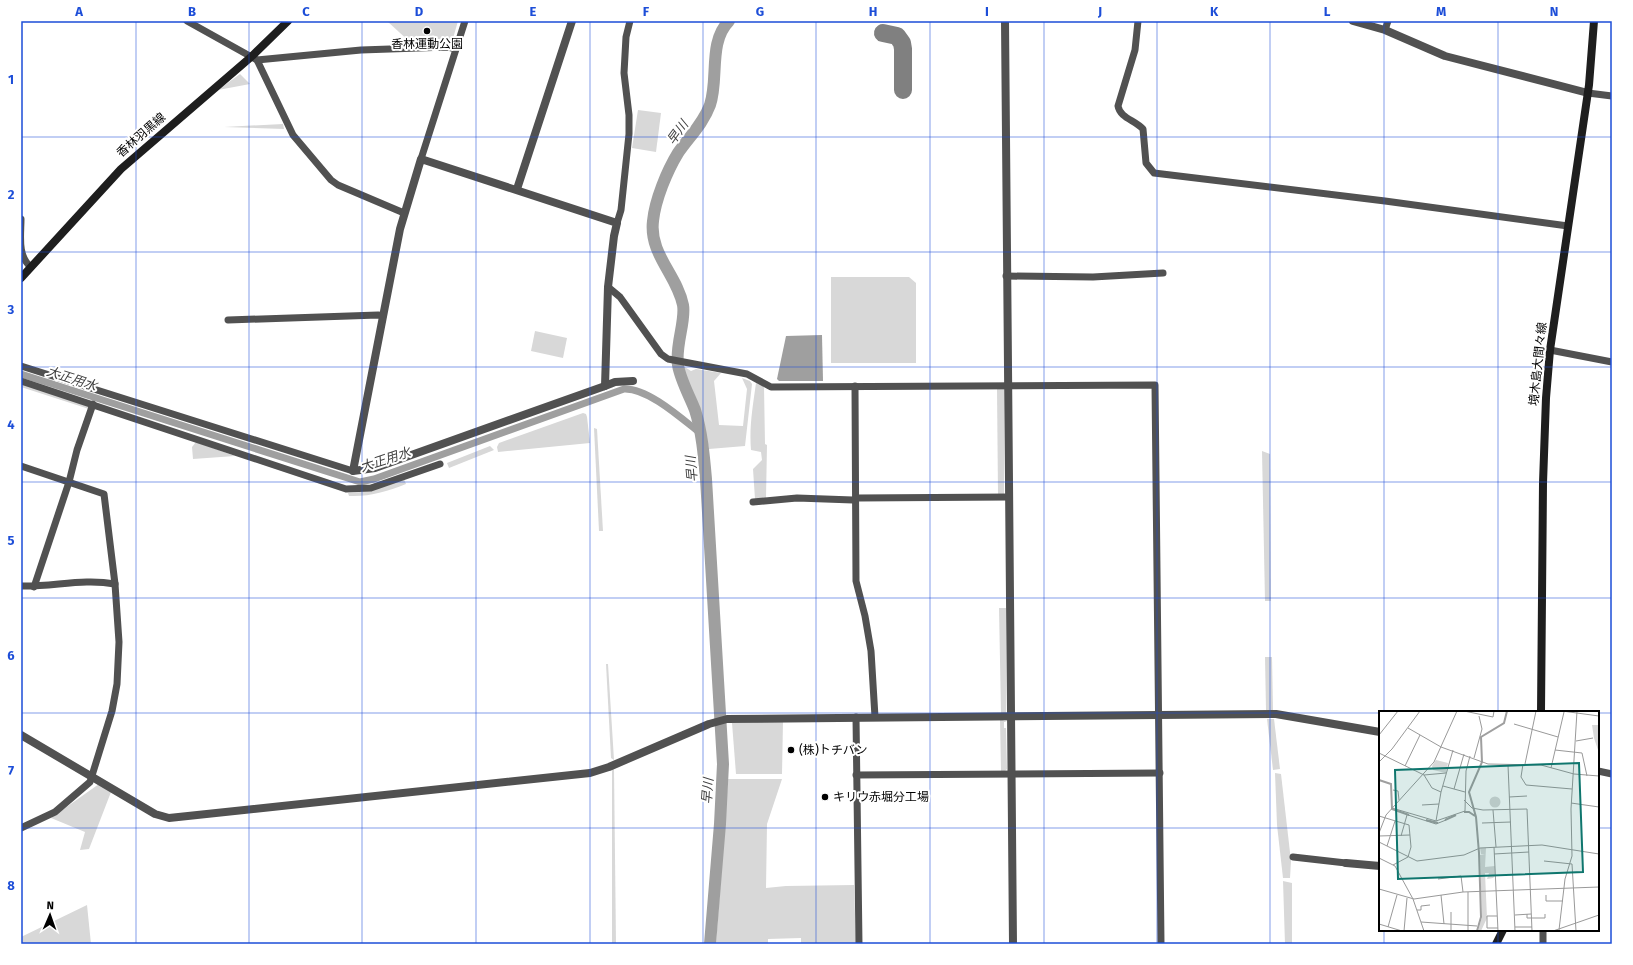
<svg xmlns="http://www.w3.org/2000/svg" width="1633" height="965" font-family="'Fira Sans','Noto Sans JP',sans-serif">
<rect width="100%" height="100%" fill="#fff"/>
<g fill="#d8d8d8">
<path d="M 387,21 L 458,21 L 452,42 L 411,43 Z"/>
<path d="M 240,74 L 250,84 L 218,90 Z"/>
<path d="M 638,110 L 661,113 L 656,152 L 632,148 Z"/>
<path d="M 283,124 L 284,129 L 224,127 Z"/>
<path d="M 831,277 L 909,277 L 916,283 L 916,363 L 831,363 Z"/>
<path d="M 535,331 L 567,338 L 563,358 L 531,351 Z"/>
<path d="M 683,366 L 691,371 L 696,369 L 721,373 L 714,381 L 719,425 L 743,426 L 747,389 L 742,378 L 750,381 L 752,384 L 745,446 L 709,449 L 700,410 L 689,386 Z"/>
<path d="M 756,383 L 764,387 L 765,444 L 767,445 L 766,498 L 755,499 L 753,469 L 762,460 L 761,452 L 751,450 C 749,427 753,405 756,383 Z"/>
<path d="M 21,384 L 88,405 L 89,409 L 21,387 Z"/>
<path d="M 997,389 L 1004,389 L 1004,495 L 998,495 Z"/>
<path d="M 583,413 L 586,414 L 587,417 L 590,443 L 498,452 L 497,447 L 499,443 Z"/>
<path d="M 594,428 L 597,429 L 603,531 L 599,531 Z"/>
<path d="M 196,442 L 235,456 L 193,459 L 192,447 Z"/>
<path d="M 490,446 L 494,450 L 449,468 L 447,463 Z"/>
<path d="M 1262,451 L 1270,454 L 1271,601 L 1265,601 Z"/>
<path d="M 404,479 L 406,484 C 388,491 369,497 349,496 L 348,493 L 362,492 Z"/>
<path d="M 999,608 L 1006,608 L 1006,713 L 1001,713 Z"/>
<path d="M 1265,657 L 1272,657 L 1273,710 L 1266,710 Z"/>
<path d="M 606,664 L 608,664 L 614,760 L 611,758 Z"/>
<path d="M 1000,719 L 1007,722 L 1004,722 L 1004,728 L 1006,728 L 1007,769 L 1005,771 L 1001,771 Z"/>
<path d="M 1267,719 L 1274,719 L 1280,769 L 1273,770 Z"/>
<path d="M 783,721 L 782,774 L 736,774 L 732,723 Z"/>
<path d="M 614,769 L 616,944 L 612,944 L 612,770 Z"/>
<path d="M 1275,773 L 1281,774 L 1291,861 L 1290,878 L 1283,878 L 1277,825 Z"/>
<path d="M 728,779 L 782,779 L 767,824 L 766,888 L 786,886 L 854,885 L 856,944 L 801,944 L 801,938 L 768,939 L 768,944 L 716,944 Z"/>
<path d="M 99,784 L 111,792 L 89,849 L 80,850 L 85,832 L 51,818 Z"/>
<path d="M 1283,881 L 1292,883 L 1292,944 L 1285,944 Z"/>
<path d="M 87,905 L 91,944 L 21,944 L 21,937 Z"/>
</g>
<path fill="#9f9f9f" d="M 822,335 L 823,381 L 779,381 L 777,379 L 786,336 Z"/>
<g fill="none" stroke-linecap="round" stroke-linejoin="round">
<path stroke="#9f9f9f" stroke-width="7" d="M 21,374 L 360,482 L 374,479 L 624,389 C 648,388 681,418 700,433"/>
<path stroke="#9f9f9f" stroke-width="12" d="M 710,944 L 720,824 L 723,764 L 706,479 C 704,456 702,432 695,410 C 690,397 680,379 678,365 C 675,345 686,321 683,305 C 677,275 649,254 653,221 C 655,200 667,171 678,153 C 689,137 703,124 710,105 C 719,79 708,42 729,21"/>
<path stroke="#808080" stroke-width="18" d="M 883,33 L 897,36 L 902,43 L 903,49 L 903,90"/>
<g stroke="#515151" stroke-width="7">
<path d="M 187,21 L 257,60 L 293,135 L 331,180 L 338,185 L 404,213"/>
<path d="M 1138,21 L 1135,50 L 1118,106 C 1120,118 1135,120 1143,129 L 1146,163 L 1154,173 L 1385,201 L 1568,226"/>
<path d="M 1385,30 L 1388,21"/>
<path d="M 257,60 L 361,50 L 448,47 L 456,49"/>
<path d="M 1588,93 L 1612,96"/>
<path d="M 421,159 L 465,21"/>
<path d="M 21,219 C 21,235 17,256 31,267"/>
<path d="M 617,223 L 621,210 L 629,134 L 629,115 L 624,73 L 626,37 L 630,21"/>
<path d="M 1006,276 L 1093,277 L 1163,273"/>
<path d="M 608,287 L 620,297 L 661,354 L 668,359 L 747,374 L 771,387 L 1155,385 L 1161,944"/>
<path d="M 228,320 L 378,315 L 383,316"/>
<path d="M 1550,350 L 1612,362"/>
<path d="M 21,366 L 353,471"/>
<path d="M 21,381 L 346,489 L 371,488 L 440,464"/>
<path d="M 855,386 L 856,581 L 865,616 L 871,651 L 875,717"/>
<path d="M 21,466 L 104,494 L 115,584 L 119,642 L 117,684 L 112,711 L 90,782 L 55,812 L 21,828"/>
<path d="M 753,502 L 797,498 L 853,500 L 858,498 L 1009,497"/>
<path d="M 21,586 C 53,587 83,578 115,584"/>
<path d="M 34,587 L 69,482 L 77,450 L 93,404"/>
<path d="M 856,717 L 859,944"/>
<path d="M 1598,771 L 1612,774"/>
<path d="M 856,775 L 1160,773"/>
<path d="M 1293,857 L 1346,863"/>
<path d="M 1543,930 L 1543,944"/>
</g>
<g stroke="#515151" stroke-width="8">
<path d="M 1005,21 L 1013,944"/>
<path d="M 1353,21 L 1385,30 L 1445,56 L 1588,93"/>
<path d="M 421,159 L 617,223 L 614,236 L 608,287 L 605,386 L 375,468 L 353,471 L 400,229 Z"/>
<path d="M 517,189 L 572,21"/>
<path d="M 605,386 L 615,382 L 633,381"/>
<path d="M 21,735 L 155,814 L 169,818 L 590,773 L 609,767 L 709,724 L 727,719 L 1276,714 L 1380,732"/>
<path d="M 1346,863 L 1380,866"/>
</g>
<g stroke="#1e1e1e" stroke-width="8">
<path d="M 21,278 L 121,169 L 251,57 L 288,21"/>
<path d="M 1541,712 L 1543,483 L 1546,398 L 1550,350 L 1589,85 L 1594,21"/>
<path d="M 1496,944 L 1503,930"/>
</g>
</g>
<path fill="none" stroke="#1d4ed8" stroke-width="1" stroke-opacity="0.55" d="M 136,21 L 136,944M 249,21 L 249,944M 362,21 L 362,944M 476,21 L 476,944M 590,21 L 590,944M 703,21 L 703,944M 816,21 L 816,944M 930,21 L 930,944M 1044,21 L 1044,944M 1157,21 L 1157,944M 1270,21 L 1270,944M 1384,21 L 1384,712M 1498,21 L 1498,712M 21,137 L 1612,137M 21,252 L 1612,252M 21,367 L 1612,367M 21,482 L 1612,482M 21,598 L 1612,598M 21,713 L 1380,713M 1598,713 L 1612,713M 21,828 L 1380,828M 1598,828 L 1612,828M 1384,930 L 1384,944M 1498,930 L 1498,944"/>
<g fill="#000" stroke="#fff" stroke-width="1.5">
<circle cx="427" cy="31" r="4"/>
<circle cx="791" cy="750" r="4"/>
<circle cx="825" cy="797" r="4"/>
</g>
<g text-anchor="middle" stroke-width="4" stroke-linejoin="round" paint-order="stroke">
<g font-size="12" fill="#000" stroke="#fff" text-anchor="start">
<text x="427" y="48" text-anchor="middle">香林運動公園</text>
<text x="799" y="754">(株)トチバン</text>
<text x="833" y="801">キリウ赤堀分工場</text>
</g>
<g font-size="12" fill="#000" stroke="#fff">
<text transform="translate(141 135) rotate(-41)" y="4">香林羽黒線</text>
<text transform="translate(1538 364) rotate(-84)" y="4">境木島大間々線</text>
</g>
<g font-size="13" font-style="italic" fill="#404040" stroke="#fff">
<text transform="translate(677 132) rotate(-54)" y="5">早川</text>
<text transform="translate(72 378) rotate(18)" y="5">大正用水</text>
<text transform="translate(385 459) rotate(-18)" y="5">大正用水</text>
<text transform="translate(691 469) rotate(-95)" y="5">早川</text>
<text transform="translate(707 791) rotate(-86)" y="5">早川</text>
</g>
</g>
<g transform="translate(1379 711)">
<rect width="220" height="220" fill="#fff"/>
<path d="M 213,14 L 220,14 L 220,42 L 215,27 ZM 57,49 L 69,52 L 67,62 L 54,59 L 53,55 ZM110.5 91a5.5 5.5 0 1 1 11 0a5.5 5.5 0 1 1-11 0ZM 101,137 L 107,137 L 106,156 L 116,155 L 116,165 L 114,167 L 108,168 L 110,162 L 106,162 L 108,207 L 102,220 L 99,220 L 103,206 L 101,144 L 106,143 L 102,143 Z" fill="#d8d8d8"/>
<path fill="none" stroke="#9f9f9f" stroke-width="2" d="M 0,69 L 12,73 L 13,98 L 30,104M 85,101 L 90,101 L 96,105M 47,109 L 59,112M 66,109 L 77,104M 98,220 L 102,206 L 100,142 L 97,106 L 90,81 L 103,51 L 102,26 L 125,12 L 128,0"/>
<path fill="none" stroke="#999" stroke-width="1" d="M 85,0 L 114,6 L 115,0M 183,0 L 220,5M 135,13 L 179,26M 29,17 L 62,36 L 109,53 L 162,54 L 195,63 L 220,65M 0,24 L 19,0M 197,30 L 214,27M 176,39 L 203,42 L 208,65M 0,42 L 45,64 L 53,77 L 62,81M 95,47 L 103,18 L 100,5M 0,51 L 13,38 L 41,0M 144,53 L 142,66 L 147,74 L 193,78M 146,53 L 157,0M 129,54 L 136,220M 26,55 L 41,24M 172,57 L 185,1M 45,64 L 67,62M 64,75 L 86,81M 75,78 L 85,43M 14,79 L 19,80 L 20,89M 130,86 L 148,85M 85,89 L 93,97 L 104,99 L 148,98 L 153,220M 192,92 L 220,96M 43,94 L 60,93M 13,97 L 57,110 L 86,100 L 87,60 L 91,45M 114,99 L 117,136M 29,104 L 57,113 L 67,109M 0,105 L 30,114 L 32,136 L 29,146 L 14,154M 57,110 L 62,81 L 74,39M 103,112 L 132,111M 0,122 L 7,104 L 55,51 L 78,0M 0,125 L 31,124M 22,125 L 28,104M 0,131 L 38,150 L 85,144 L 101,137 L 163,134 L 220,143M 8,135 L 16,110M 115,136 L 119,220M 115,143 L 150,141M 0,147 L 16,155 L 34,188 L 45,220M 165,150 L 193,153 L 197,220M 59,168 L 82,165 L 84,181M 0,178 L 35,188 L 84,181 L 220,176M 62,184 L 65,213M 167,184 L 167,190 L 184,190M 38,199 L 42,199 L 42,195 L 51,194M 148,203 L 148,207 L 166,207 L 166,203M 136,204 L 152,203M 118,205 L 108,205 L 108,217 L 119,217M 42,211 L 98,215M 0,213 L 23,220M 9,216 L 18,184M 136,216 L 153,216M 180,219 L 186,168 L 193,145 L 192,98 L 198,0M 25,220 L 28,187M 72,220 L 72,201M 89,220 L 89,181M 174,220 L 220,204"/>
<path fill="#0f766e" fill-opacity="0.15" stroke="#0f766e" stroke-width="2" d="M 200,52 L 204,161 L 19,168 L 16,59 Z"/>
<rect width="220" height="220" fill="none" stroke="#000" stroke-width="2"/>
</g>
<rect width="1633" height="965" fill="none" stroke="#ffffff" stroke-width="44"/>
<g transform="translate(50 915) rotate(2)" stroke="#ffffff" stroke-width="3" paint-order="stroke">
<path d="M0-3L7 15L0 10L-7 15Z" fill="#000000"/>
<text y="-6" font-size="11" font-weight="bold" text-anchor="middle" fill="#000000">N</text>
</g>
<rect x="22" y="22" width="1589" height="921" fill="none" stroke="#1d4ed8" stroke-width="1.5"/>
<g font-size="13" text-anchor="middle" font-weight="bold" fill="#1d4ed8">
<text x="79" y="16">A</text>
<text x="192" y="16">B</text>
<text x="306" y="16">C</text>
<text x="419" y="16">D</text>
<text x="533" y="16">E</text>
<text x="646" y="16">F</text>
<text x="760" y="16">G</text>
<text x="873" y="16">H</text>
<text x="987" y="16">I</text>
<text x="1100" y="16">J</text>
<text x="1214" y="16">K</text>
<text x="1327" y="16">L</text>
<text x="1441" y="16">M</text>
<text x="1554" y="16">N</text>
<text x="11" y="84">1</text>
<text x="11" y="199">2</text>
<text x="11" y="314">3</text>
<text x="11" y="429">4</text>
<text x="11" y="545">5</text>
<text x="11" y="660">6</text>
<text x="11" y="775">7</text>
<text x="11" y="890">8</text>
</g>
</svg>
